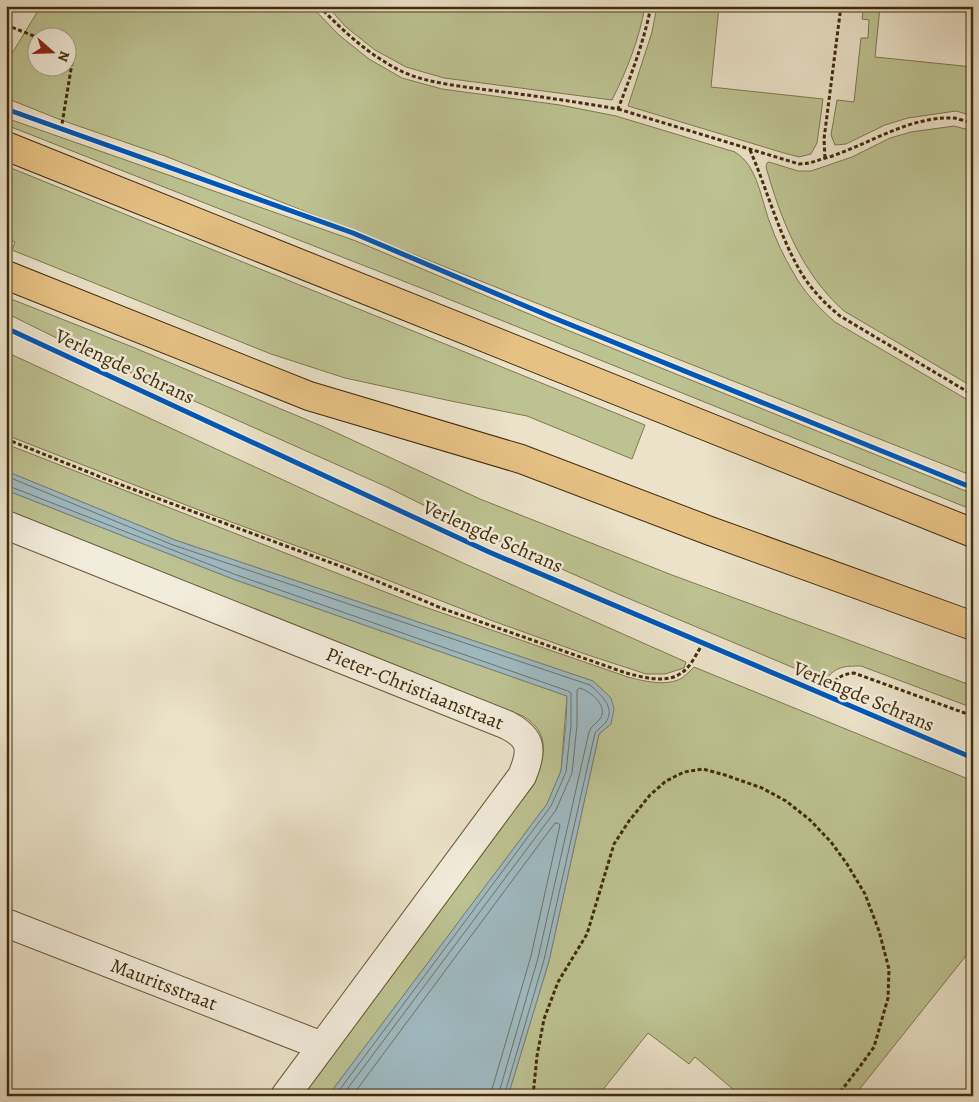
<svg xmlns="http://www.w3.org/2000/svg" width="979" height="1102" font-family="Alegreya,serif">
<rect width="100%" height="100%" fill="#ebe2c9"/>
<filter id="stains"><feTurbulence type="fractalNoise" baseFrequency=".004" numOctaves="4"/><feColorMatrix values="0 0 0 0 .2 0 0 0 0 .09 0 0 0 0 .02 0 0 0 .5 -.17"/></filter>
<radialGradient id="worn" r=".72"><stop offset=".6" stop-color="#630" stop-opacity="0"/><stop offset="1" stop-color="#630" stop-opacity=".3"/></radialGradient>
<g fill="#bdc292" stroke="#80774e" fill-rule="evenodd">
<path d="M 41,6 L 311,6 L 339,35 L 369,59 L 402,78 L 442,89 L 560,105 L 616,116 L 735,152 C 758,166 761,200 770,223 C 776,240 784,257 793,272 C 803,291 819,308 835,322 L 973,403 L 973,476 L 165,156 L 61,120 L 6,98 L 8,60 ZM 38,38 L 68,38 L 68,68 L 38,68 Z"/>
<path d="M 327,6 L 645,6 C 639,40 627,70 612,100 L 444,78 L 406,67 L 375,50 L 346,27 Z"/>
<path d="M 657,6 L 719,6 L 711,87 L 823,99 L 817,143 L 811,154 L 799,157 L 784,153 L 628,106 L 652,32 Z"/>
<path d="M 864,6 L 880,7 L 875,57 L 973,67 L 973,116 L 956,111 L 908,118 L 885,125 L 846,144 L 835,145 L 831,135 L 837,100 L 854,102 L 861,38 L 868,38 L 869,20 L 862,19 Z"/>
<path d="M 6,118 L 356,241 L 567,330 L 973,494 L 973,510 L 421,288 L 6,125 Z"/>
<path d="M 954,126 L 973,131 L 973,387 L 844,311 C 802,274 781,220 766,167 L 767,163 L 769,162 L 798,171 L 811,171 L 852,157 L 890,138 L 911,132 Z"/>
<path d="M 6,166 L 645,425 L 632,459 L 527,416 L 451,401 L 345,378 L 271,354 L 12,250 L 15,242 L 6,238 Z"/>
<path d="M 6,297 L 130,346 L 324,427 L 480,499 L 672,575 L 973,686 L 973,708 L 861,666 C 845,666 835,666 825,681 L 618,594 L 476,531 L 387,487 L 89,354 L 6,313 Z"/>
<path d="M 6,352 L 463,563 L 686,662 L 684,668 L 665,674 L 646,674 L 585,654 L 493,621 L 354,567 L 204,512 L 6,435 Z"/>
<path d="M 6,444 L 416,604 L 628,677 C 643,681 667,687 682,678 C 686,675 690,671 694,667 L 973,781 L 973,947 L 854,1096 L 741,1096 L 695,1057 L 689,1064 L 648,1033 L 598,1096 L 508,1096 L 549,961 L 599,734 L 611,724 L 611,698 L 593,681 L 175,540 L 6,471 Z"/>
<path d="M 6,490 L 233,579 L 567,696 L 561,771 L 547,804 L 328,1096 L 303,1096 L 535,783 C 545,756 551,733 523,716 L 6,510 Z"/>
</g>
<path fill="#9fbac2" stroke="#7a8179" d="M 6,471 L 175,540 L 593,681 L 611,698 L 614,709 L 611,724 L 599,734 L 549,961 L 508,1096 L 328,1096 L 547,804 L 561,771 L 566,724 L 567,696 L 233,579 L 6,490 Z"/>
<g fill="none" stroke-linecap="round" stroke-linejoin="round">
<g stroke="#707366" stroke-width="1">
<path d="M 6,476 L 173,545 L 590,685 C 600,694 616,707 606,722 C 603,726 598,729 595,733 L 544,960 L 504,1096"/>
<path d="M 6,485 L 234,574 L 568,691 L 571,693 L 571,725 L 566,772 L 551,806 L 335,1096"/>
<path d="M 342,1096 L 556,810 L 572,773 L 577,725 L 577,690 L 580,688 C 591,692 609,706 600,719 C 596,724 591,726 589,732 L 538,958 L 498,1096"/>
<path d="M 352,1096 L 555,823 L 558,823 L 560,825 L 531,956 L 490,1096"/>
</g>
<g stroke="#6c5a3a" stroke-width="30">
<g id="minor">
<path d="M 6,525 L 507,725 C 532,738 533,750 522,776 L 285,1096"/>
<path d="M 6,923 L 322,1046"/>
</g>
</g>
<g stroke="#422c0b" stroke-width="30">
<g id="primary">
<path d="M 6,146 L 973,533"/>
<path d="M 6,275 L 309,396 L 521,459 L 710,531 L 973,626"/>
</g>
</g>
<g stroke="#422c0b" stroke-width="3" stroke-dasharray="4 2.5" stroke-linecap="butt">
<path d="M 319,6 C 344,32 370,56 403,72 C 429,84 468,87 496,91 C 537,96 577,102 618,109 C 631,75 644,42 651,6"/>
<path d="M 6,25 L 39,38"/>
<path d="M 618,109 L 799,164 C 810,164 818,160 829,157 C 870,144 909,116 954,118 C 960,119 967,122 973,123"/>
<path d="M 61,130 L 74,51 L 68,48"/>
<path d="M 750,150 C 767,189 778,232 799,269 C 809,287 824,303 840,316 L 973,395"/>
<path d="M 825,158 L 824,139 L 841,6"/>
<path d="M 6,439 L 108,480 L 348,569 L 441,608 L 626,673 C 646,678 672,686 688,667 C 694,660 698,651 703,643"/>
<path d="M 830,686 C 838,677 843,674 854,673 L 973,716"/>
<path d="M 533,1096 L 537,1056 L 544,1019 L 558,982 L 587,934 L 614,844 L 629,821 L 650,795 L 666,781 L 684,772 L 703,769 L 725,775 L 762,788 L 786,801 L 810,820 L 831,842 L 847,864 L 865,894 L 879,931 L 889,969 L 888,998 L 874,1047 L 861,1065 L 837,1096"/>
</g>
<use href="#minor" stroke="#f2ecdc" stroke-width="28"/>
<use href="#primary" stroke="#e6c184" stroke-width="28"/>
<g stroke="#f2ecdc" stroke-width="8">
<g id="cycleway">
<path d="M 6,109 L 353,233 L 549,316 L 973,488"/>
<path d="M 6,328 L 489,552 L 973,758"/>
</g>
</g>
<use href="#cycleway" stroke="#0057b8" stroke-width="5"/>
</g>
<g text-anchor="middle" stroke-width="5" stroke-linejoin="round" paint-order="stroke">
<g font-size="20" fill="#422c0b" stroke="#f2ecdc">
<text transform="translate(125 366) rotate(25)" y="7">Verlengde Schrans</text>
<text transform="translate(493 536) rotate(24)" y="7">Verlengde Schrans</text>
<text transform="translate(415 688) rotate(22)" y="7">Pieter-Christiaanstraat</text>
<text transform="translate(864 696) rotate(23)" y="7">Verlengde Schrans</text>
<text transform="translate(164 984) rotate(21)" y="7">Mauritsstraat</text>
</g>
</g>
<rect width="979" height="1102" fill="none" stroke="#ebe2c9" stroke-width="25"/>
<rect x="8" y="8" width="964" height="1087" fill="none" stroke="#422c0b" stroke-width="2.5"/>
<rect x="12" y="12" width="954" height="1077" fill="none" stroke="#422c0b"/>
<g transform="translate(52 52) rotate(110)"><circle r="24" fill="#f2ecdc" stroke="#ac9f88"/>
<path d="M0-4L9 19L0 12L-9 19Z" fill="#8f2418"/>
<text y="-8" font-size="14" font-weight="bold" text-anchor="middle" fill="#422c0b">N</text>
</g>
<rect width="100%" height="100%" filter="url(#stains)"/>
<rect width="100%" height="100%" fill="url(#worn)"/>
</svg>
